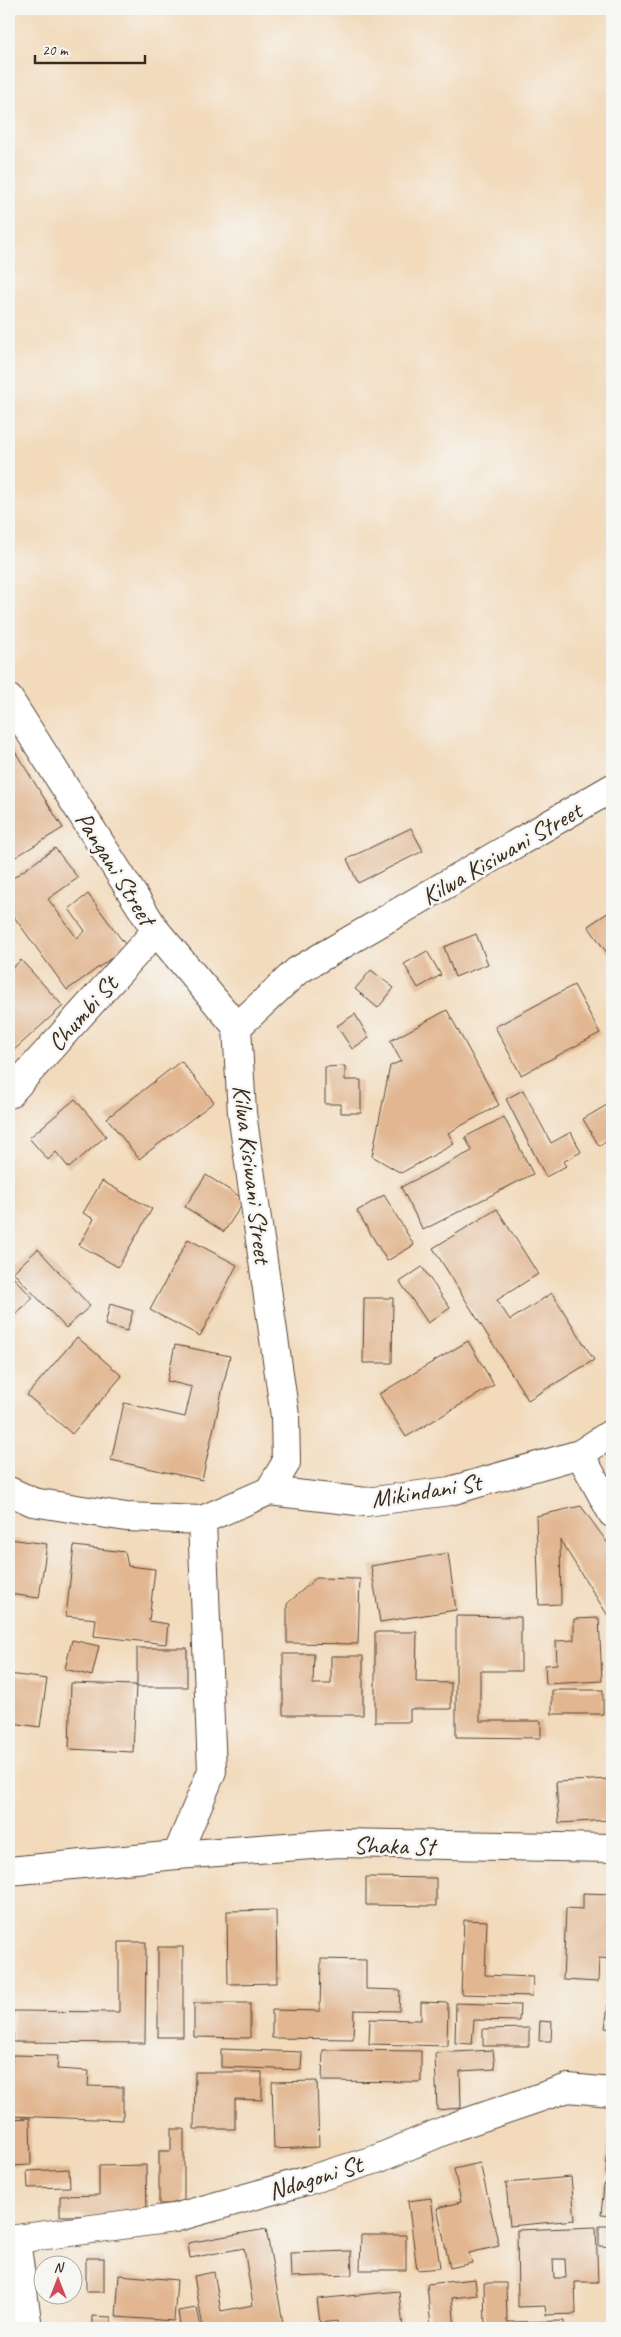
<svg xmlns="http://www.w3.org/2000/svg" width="621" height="2337" font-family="Caveat,sans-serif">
<rect width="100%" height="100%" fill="#f6f6f2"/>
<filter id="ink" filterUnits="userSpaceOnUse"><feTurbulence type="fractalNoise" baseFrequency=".02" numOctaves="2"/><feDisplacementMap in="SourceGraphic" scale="10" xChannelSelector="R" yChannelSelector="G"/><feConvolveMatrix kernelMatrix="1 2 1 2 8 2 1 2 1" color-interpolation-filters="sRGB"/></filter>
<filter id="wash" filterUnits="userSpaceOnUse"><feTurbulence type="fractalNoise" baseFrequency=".0096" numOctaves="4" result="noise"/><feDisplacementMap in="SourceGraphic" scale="20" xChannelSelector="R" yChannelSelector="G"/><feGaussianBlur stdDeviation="1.12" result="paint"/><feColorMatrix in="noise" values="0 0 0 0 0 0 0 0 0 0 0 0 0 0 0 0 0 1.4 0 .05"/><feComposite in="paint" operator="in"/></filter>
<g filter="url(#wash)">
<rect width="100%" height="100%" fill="#f2dabb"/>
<g id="blocks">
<g fill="#e1b690" fill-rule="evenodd">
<path d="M 9,742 L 63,828 L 9,861 L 9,829 L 15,825 L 9,814 Z"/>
<path d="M 411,828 L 423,851 L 358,883 L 347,859 Z"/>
<path d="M 55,848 L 78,878 L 48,899 L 77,938 L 85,931 L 69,909 L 88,894 L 127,947 L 67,990 L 9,910 L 9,881 Z"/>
<path d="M 612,910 L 612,950 L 607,953 L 588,926 Z"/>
<path d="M 476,934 L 488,964 L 455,977 L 444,947 Z"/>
<path d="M 427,951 L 441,975 L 418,988 L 404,964 Z"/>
<path d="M 21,960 L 63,1006 L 13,1051 L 9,1046 L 9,971 Z"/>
<path d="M 371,970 L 394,988 L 378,1008 L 355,989 Z"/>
<path d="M 574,985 L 600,1033 L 521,1075 L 495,1027 Z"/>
<path d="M 447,1010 L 499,1105 L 448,1133 L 454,1144 L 401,1173 L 372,1156 L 390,1066 L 401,1061 L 390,1041 Z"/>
<path d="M 355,1014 L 369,1038 L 352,1049 L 337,1026 Z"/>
<path d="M 181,1061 L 214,1102 L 139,1159 L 107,1118 Z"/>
<path d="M 345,1066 L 345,1080 L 361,1080 L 361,1113 L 341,1113 L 341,1104 L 325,1104 L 325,1067 Z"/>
<path d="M 523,1090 L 551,1143 L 571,1132 L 581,1152 L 563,1162 L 566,1166 L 546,1177 L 506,1099 Z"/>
<path d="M 75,1099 L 106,1136 L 69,1168 L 56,1152 L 48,1160 L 29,1138 Z"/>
<path d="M 612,1102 L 612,1138 L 599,1146 L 583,1119 Z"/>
<path d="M 504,1117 L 533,1174 L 423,1230 L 401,1187 L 472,1151 L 465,1137 Z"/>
<path d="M 206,1175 L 245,1200 L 224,1232 L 185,1207 Z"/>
<path d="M 102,1181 L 152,1209 L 118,1267 L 79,1245 L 94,1219 L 83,1213 Z"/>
<path d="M 384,1195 L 414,1245 L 387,1261 L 357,1211 Z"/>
<path d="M 497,1209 L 538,1274 L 497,1300 L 510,1320 L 552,1293 L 594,1360 L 528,1400 L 433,1248 Z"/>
<path d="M 188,1239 L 237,1265 L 200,1336 L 150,1310 Z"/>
<path d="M 38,1249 L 90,1306 L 66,1328 L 13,1272 Z"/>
<path d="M 422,1267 L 450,1308 L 428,1323 L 400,1282 Z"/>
<path d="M 12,1276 L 33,1298 L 9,1320 L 9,1280 Z"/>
<path d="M 364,1298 L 393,1298 L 392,1363 L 363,1363 Z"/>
<path d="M 110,1304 L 133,1311 L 127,1331 L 105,1325 Z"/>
<path d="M 77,1337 L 122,1376 L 72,1434 L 27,1395 Z"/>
<path d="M 468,1341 L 494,1385 L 406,1437 L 379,1394 Z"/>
<path d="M 175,1345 L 230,1356 L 202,1480 L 111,1460 L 124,1403 L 185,1417 L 192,1387 L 167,1381 Z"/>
<path d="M 581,1506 L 612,1549 L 612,1622 L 560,1540 L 561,1604 L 539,1605 L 536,1516 Z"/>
<path d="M 9,1539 L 47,1544 L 39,1598 L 9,1594 Z"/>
<path d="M 74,1546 L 125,1552 L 128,1566 L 155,1569 L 149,1621 L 168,1624 L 166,1644 L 94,1636 L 96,1619 L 66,1616 Z"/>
<path d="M 448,1553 L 456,1610 L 380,1622 L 371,1566 Z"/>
<path d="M 316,1578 L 360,1579 L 358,1644 L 287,1643 L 287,1604 Z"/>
<path d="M 456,1616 L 521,1617 L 521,1671 L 480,1671 L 480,1721 L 541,1721 L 541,1738 L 456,1737 Z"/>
<path d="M 599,1618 L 602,1681 L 546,1684 L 545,1665 L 557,1664 L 556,1641 L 574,1640 L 574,1619 Z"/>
<path d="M 375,1632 L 417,1632 L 416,1682 L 451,1683 L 451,1709 L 410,1709 L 410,1722 L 375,1722 Z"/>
<path d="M 72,1640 L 99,1646 L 92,1676 L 65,1669 Z"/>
<rect x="137" y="1648" width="50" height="39"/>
<path d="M 283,1654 L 314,1654 L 313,1684 L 331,1684 L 331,1656 L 363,1656 L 363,1715 L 283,1715 Z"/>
<path d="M 9,1674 L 47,1679 L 40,1727 L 12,1723 L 15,1702 L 9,1701 Z"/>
<path d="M 71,1683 L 136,1685 L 133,1752 L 69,1749 Z"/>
<rect x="552" y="1690" width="51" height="24"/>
<path d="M 609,1779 L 611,1820 L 559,1823 L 556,1782 Z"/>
<path d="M 366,1877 L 436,1878 L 436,1906 L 366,1905 Z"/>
<path d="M 583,1893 L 612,1894 L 612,1959 L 599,1958 L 598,1982 L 563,1980 L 566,1908 L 583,1909 Z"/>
<path d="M 276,1910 L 277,1983 L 228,1984 L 227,1911 Z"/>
<path d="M 464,1920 L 487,1921 L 485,1975 L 533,1977 L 532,1996 L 461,1994 Z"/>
<path d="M 119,1942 L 146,1942 L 145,2043 L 13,2042 L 13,2011 L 119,2012 Z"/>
<rect x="158" y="1947" width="25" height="90"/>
<path d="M 321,1959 L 366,1960 L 366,1989 L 400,1990 L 399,2011 L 354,2010 L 353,2039 L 272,2038 L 272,2010 L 320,2011 Z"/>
<path d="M 611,1985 L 612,1985 L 612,2029 L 605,2028 Z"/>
<path d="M 421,2002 L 448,2003 L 447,2046 L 369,2044 L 370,2019 L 421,2020 Z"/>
<path d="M 194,2003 L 250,2003 L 250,2038 L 194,2037 Z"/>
<path d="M 456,2003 L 520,2005 L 519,2021 L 474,2020 L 472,2044 L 455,2043 Z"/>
<path d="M 540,2021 L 552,2022 L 551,2041 L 539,2041 Z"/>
<path d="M 529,2028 L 529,2046 L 483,2046 L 483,2029 Z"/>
<path d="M 221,2049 L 302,2052 L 301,2070 L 221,2067 Z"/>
<path d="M 323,2050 L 421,2051 L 421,2082 L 322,2081 Z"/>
<path d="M 493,2050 L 495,2069 L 460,2071 L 461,2108 L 437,2110 L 435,2053 Z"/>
<path d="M 12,2055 L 58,2056 L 57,2069 L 89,2071 L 88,2086 L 123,2087 L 123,2120 L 10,2116 Z"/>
<path d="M 195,2072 L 262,2072 L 262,2100 L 235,2099 L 235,2129 L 194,2129 Z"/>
<path d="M 317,2081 L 319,2147 L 274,2149 L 272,2082 Z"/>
<path d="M 30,2118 L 31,2165 L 9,2166 L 9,2119 Z"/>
<path d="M 171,2129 L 184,2129 L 184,2204 L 159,2204 L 159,2151 L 171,2151 Z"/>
<path d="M 609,2130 L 612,2131 L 612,2174 L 606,2174 Z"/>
<path d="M 480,2163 L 499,2246 L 469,2253 L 472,2263 L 450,2268 L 437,2208 L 461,2202 L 454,2169 Z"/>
<path d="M 146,2165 L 147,2215 L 60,2216 L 60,2196 L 99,2195 L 99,2166 Z"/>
<path d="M 69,2169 L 70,2187 L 28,2188 L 27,2171 Z"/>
<path d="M 571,2177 L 575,2220 L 510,2226 L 506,2183 Z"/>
<path d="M 604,2184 L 612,2184 L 612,2216 L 601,2215 Z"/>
<path d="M 431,2198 L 440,2268 L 417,2270 L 408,2201 Z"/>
<path d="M 599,2226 L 612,2226 L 612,2247 L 599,2246 Z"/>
<path d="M 596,2227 L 598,2282 L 575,2282 L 576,2314 L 546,2315 L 545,2306 L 518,2307 L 517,2230 ZM 553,2259 L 565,2259 L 566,2278 L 554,2278 Z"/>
<path d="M 266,2229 L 284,2328 L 203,2328 L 194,2276 L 214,2272 L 221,2311 L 253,2305 L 244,2248 L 190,2258 L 188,2243 Z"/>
<path d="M 361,2235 L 406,2235 L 406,2270 L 360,2270 Z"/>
<path d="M 351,2251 L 352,2275 L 291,2277 L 290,2253 Z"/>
<rect x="86" y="2258" width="18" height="34"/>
<path d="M 119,2275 L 177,2280 L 174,2321 L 116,2317 Z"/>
<path d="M 475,2279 L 477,2295 L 452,2298 L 455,2328 L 431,2328 L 427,2284 Z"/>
<path d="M 484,2283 L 506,2283 L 507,2322 L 564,2321 L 564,2328 L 485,2328 Z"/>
<path d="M 399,2291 L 403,2328 L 338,2328 L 337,2321 L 320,2323 L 317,2299 Z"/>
<path d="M 197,2308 L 201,2328 L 175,2328 L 180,2326 L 178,2311 Z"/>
<path d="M 92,2316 L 111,2317 L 111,2328 L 92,2328 Z"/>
</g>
</g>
</g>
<g filter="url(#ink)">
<use href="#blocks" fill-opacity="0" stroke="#564436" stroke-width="1"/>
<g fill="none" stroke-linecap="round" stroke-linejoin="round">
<g stroke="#564436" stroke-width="30">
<g id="minor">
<path d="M 9,699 L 156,931 L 237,1027"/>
<path d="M 9,1094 L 156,931"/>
<path d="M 580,1454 L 612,1513"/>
<path d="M 9,1491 L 33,1502 L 126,1517 L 202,1520 L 269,1491 L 286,1463 L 285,1416 L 242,1113 L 237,1027 L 297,971 L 612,788"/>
<path d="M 269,1491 L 366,1502 L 450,1491 L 580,1454 L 612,1433"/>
<path d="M 177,1855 L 212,1771 L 202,1520"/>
<path d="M 9,1871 L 177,1855 L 339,1843 L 612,1848"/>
<path d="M 9,2240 L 174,2218 L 309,2180 L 377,2159 L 453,2127 L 568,2088 L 612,2092"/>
<path d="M 16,2240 L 28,2328"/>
</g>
</g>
<use href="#minor" stroke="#fff" stroke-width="28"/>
</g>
</g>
<g text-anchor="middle" stroke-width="5" stroke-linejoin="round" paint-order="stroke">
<g font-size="25" fill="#3b2a1e" stroke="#f6f6f2">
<text transform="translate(501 853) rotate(-30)" y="9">Kilwa Kisiwani Street</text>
<text transform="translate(116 868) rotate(58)" y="9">Pangani Street</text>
<text transform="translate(82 1013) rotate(-48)" y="9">Chumbi St</text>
<text transform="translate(253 1174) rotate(83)" y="9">Kilwa Kisiwani Street</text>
<text transform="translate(426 1490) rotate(-9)" y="9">Mikindani St</text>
<text transform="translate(394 1845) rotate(1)" y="9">Shaka St</text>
<text transform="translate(315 2177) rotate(-17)" y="9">Ndagoni St</text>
</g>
</g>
<rect width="621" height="2337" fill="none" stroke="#f6f6f2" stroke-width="30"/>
<g transform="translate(58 2280)"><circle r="24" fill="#f6f6f2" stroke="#aba49d"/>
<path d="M0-4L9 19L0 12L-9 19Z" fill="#d1495b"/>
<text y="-8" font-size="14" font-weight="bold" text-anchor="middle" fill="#3b2a1e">N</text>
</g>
<path d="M35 55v8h110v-8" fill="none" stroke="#3b2a1e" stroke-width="2.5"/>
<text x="42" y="55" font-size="15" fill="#3b2a1e" stroke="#f6f6f2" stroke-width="4" paint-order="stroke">20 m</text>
</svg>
